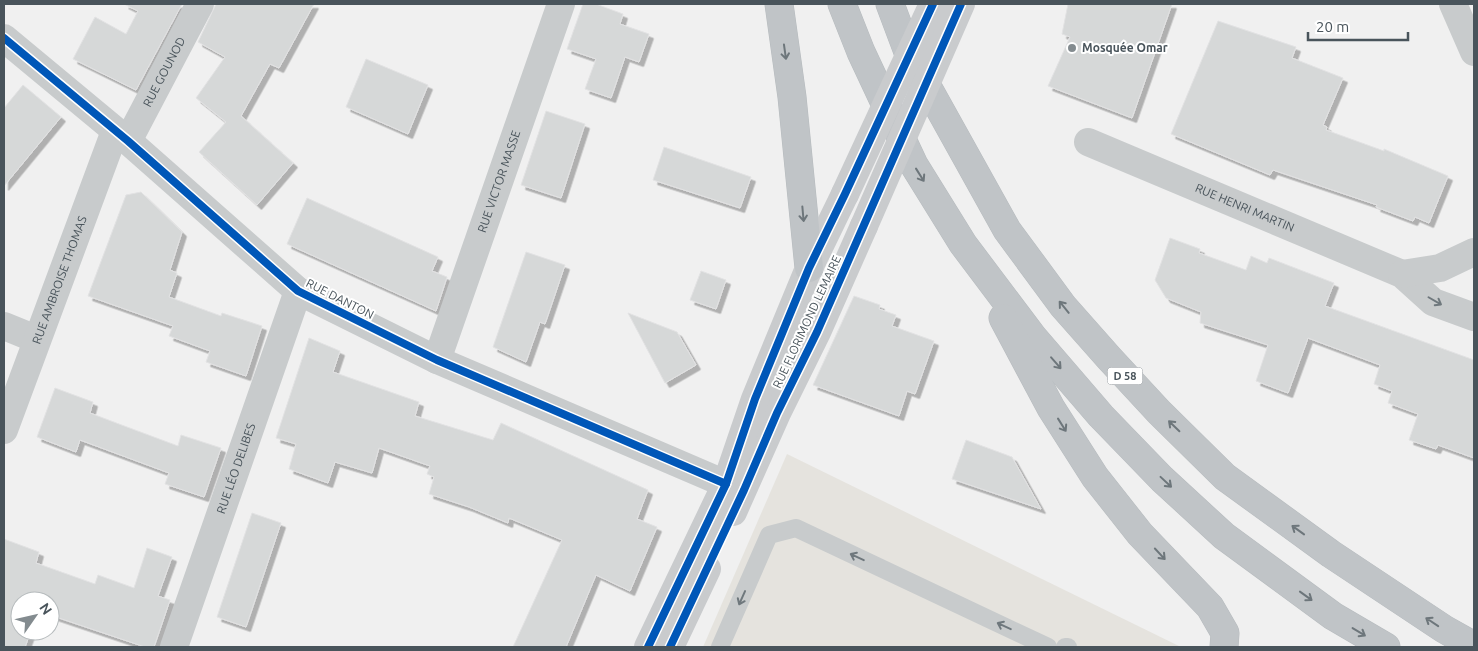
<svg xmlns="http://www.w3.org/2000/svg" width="1478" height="651" font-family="Ubuntu,sans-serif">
<defs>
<filter id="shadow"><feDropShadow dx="4.5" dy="4.5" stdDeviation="0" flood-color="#0004"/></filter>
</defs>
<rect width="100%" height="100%" fill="#f0f0f0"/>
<path fill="#e5e3de" d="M 787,454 L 1181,647 L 703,647 Z"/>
<g fill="#d6d8d8" stroke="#e2e2e3" filter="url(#shadow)">
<path d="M 124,4 L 182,4 L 136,90 L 73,59 L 95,17 L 126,34 L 138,11 Z"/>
<path d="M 216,4 L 314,4 L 279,68 L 270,64 L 241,116 L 293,163 L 257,205 L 199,152 L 226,122 L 196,98 L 225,57 L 198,42 Z"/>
<path d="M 583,4 L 596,4 L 623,14 L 620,24 L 649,34 L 639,62 L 625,57 L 611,98 L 585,89 L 596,59 L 567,49 Z"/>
<path d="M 1068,4 L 1172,4 L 1132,118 L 1048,86 L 1070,37 L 1062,34 Z"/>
<path d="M 1218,21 L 1296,47 L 1292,58 L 1343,78 L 1323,125 L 1327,127 L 1326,130 L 1384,151 L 1384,149 L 1448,176 L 1429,223 L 1415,217 L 1413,221 L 1376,207 L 1377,205 L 1273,170 L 1270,175 L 1171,134 Z"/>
<path d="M 366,59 L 428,85 L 408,134 L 346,107 Z"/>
<path d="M 23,85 L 61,117 L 4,186 L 4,108 Z"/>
<path d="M 546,111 L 585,124 L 561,198 L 521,185 Z"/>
<path d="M 664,147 L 751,177 L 740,208 L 653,180 Z"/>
<path d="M 141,192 L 182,232 L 170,270 L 177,273 L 169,297 L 221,316 L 222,313 L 262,326 L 246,376 L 206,362 L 210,351 L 169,336 L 173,326 L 88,296 L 126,195 Z"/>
<path d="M 307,198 L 438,257 L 432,271 L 447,277 L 436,311 L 287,244 Z"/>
<path d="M 1170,238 L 1200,249 L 1199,253 L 1246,270 L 1251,256 L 1267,263 L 1269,258 L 1334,283 L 1325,306 L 1474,360 L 1474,458 L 1438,445 L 1436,449 L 1409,440 L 1418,414 L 1388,403 L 1392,391 L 1374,384 L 1380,365 L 1308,338 L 1288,393 L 1256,381 L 1268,345 L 1200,323 L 1201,312 L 1166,298 L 1155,280 Z"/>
<path d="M 526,252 L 565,265 L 545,324 L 540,322 L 526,362 L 493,347 Z"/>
<path d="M 701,271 L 726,280 L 716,309 L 690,300 Z"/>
<path d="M 854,296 L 880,305 L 879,309 L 896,315 L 892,326 L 934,341 L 915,394 L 907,391 L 899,416 L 813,385 Z"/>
<path d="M 628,313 L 677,332 L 696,365 L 665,383 Z"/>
<path d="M 309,338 L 340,351 L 333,372 L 419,402 L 415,416 L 493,440 L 501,423 L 648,490 L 637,519 L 657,527 L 630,591 L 596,575 L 566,647 L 513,647 L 562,540 L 509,518 L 508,523 L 469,507 L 429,494 L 434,477 L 427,474 L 430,466 L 379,448 L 372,473 L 335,462 L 328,483 L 289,469 L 296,444 L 276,438 Z"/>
<path d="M 55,388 L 93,402 L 90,413 L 119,424 L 178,446 L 181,435 L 221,448 L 204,497 L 165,484 L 169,473 L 80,440 L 76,452 L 37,437 Z"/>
<path d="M 966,440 L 1012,457 L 1041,509 L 952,479 Z"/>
<path d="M 252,513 L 281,523 L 246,627 L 217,617 Z"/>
<path d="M 4,539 L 39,552 L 36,563 L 95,584 L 98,575 L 134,588 L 147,548 L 172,557 L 158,596 L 170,600 L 154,647 L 145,647 L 50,615 L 50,601 L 20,601 L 20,631 L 31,631 L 25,647 L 4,647 Z"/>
</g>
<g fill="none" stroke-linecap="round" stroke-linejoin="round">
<g stroke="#b6bbbe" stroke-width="29">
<g id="trunk">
<path d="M 779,4 L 792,97 L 809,268"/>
<path d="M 842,4 L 861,52 L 914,165 L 963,244 L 1033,337 L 1101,416 L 1162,479 L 1224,536 L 1333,616 L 1386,647"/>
<path d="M 890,4 L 908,52 L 1007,230 L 1063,306 L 1109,358 L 1159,412 L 1225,477 L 1331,554 L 1444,629 L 1474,646"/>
<path d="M 1003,318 L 1051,408 L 1095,477 L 1140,534 L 1210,607 L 1225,633 L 1224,647"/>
</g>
</g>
<g stroke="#c8cbcc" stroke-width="18">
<path d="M 720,647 L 769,535 L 796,528 L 1048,647"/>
<path d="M 1065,647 L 1068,647"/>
</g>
<g stroke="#c8cbcc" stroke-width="28">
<path d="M 4,38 L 128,141 L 298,291 L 437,360 L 726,484"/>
<path id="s1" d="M 128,141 L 200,4"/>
<path id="s2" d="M 1088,142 L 1402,274 L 1433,302 L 1474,317"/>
<path d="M 1402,274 L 1440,268 L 1474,252"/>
<path d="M 4,326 L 36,339"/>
<path id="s3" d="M 437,360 L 561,4"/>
<path id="s4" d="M 4,430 L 115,131"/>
<path id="s5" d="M 174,647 L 298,291"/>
</g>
<path stroke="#c8cbcc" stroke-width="28" d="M 1453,4 L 1474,52"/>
<g stroke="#c9cbcd" stroke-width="28">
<path d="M 733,512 L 777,413 L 817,332 L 864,226"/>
<path d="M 648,647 L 726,484 L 755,399 L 809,268 L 845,194"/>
<path d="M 670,647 L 707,569"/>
</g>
<use href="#trunk" stroke="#c0c4c7" stroke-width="28"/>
<g stroke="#c9cbcd" stroke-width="28">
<path d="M 845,194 L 933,4"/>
<path d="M 864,226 L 961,4"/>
</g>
<g stroke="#fff" stroke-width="11">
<g id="cycleway">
<path d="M 4,38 L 128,141 L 298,291 L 437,360 L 726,484"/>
<path d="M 648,647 L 726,484 L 755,399 L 809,268 L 845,194 L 933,4"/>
<path d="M 670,647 L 744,490 L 777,413 L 817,332 L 961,4"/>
</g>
</g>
<use href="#cycleway" stroke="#0057b8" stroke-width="8"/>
</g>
<defs><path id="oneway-shaft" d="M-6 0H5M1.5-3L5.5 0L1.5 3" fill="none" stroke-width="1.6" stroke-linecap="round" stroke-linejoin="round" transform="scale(1.25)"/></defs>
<g stroke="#6d767b">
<use href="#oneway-shaft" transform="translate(785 52) rotate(82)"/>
<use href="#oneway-shaft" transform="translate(920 175) rotate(58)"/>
<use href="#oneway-shaft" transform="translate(803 214) rotate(85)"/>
<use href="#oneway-shaft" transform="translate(1064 307) rotate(-129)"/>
<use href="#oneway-shaft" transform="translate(1056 363) rotate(49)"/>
<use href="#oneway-shaft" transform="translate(1062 425) rotate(58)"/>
<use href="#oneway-shaft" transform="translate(1174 426) rotate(-136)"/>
<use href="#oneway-shaft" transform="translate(1166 482) rotate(43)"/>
<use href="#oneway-shaft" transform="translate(1298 530) rotate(-144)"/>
<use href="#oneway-shaft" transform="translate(1160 554) rotate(47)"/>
<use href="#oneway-shaft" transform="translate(1306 596) rotate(36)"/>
<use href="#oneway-shaft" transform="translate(1432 622) rotate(-146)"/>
<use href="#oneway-shaft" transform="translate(1359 632) rotate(31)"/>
</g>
<g stroke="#6f787d">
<use href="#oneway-shaft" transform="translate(1435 301) rotate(30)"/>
<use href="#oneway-shaft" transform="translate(857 557) rotate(-155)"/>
<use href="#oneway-shaft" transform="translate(742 598) rotate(114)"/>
<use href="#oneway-shaft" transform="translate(1004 626) rotate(-155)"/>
</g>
<circle fill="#838b8f" stroke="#fff" stroke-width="2" cx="1072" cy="48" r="5"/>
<g text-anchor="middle" stroke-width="4" stroke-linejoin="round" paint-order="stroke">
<rect fill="#fff" stroke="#80878c" stroke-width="1" x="1107.5" y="367.5" width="35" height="17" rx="4"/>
<g font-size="11" font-weight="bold" fill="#49545b">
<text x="1125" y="380">D 58</text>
</g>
<g font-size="12" font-weight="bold" fill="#49545b" stroke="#fff" text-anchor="start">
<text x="1082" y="52">Mosquée Omar</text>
</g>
<g font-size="12" fill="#49545b" stroke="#fff">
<text dy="4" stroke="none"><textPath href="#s1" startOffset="78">RUE GOUNOD</textPath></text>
<text dy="4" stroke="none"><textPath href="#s3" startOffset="189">RUE VICTOR MASSE</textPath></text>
<text dy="4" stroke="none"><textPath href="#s2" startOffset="170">RUE HENRI MARTIN</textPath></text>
<text dy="4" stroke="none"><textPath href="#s4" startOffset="160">RUE AMBROISE THOMAS</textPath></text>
<text transform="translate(340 299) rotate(27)" y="4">RUE DANTON</text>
<text transform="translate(807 322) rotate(-65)" y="4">RUE FLORIMOND LEMAIRE</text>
<text dy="4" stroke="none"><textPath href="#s5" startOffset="189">RUE LÉO DELIBES</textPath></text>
</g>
</g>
<rect width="1478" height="651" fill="none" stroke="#49545b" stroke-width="10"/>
<g transform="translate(35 616) rotate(56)"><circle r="24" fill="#ffffff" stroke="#b6bbbd"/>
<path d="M0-4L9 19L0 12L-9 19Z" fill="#838b8f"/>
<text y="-8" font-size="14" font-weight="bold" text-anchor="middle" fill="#49545b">N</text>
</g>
<path d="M1308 32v8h100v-8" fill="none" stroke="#49545b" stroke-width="2.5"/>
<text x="1316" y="32" font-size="15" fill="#49545b" stroke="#ffffff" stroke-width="4" paint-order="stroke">20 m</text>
</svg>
